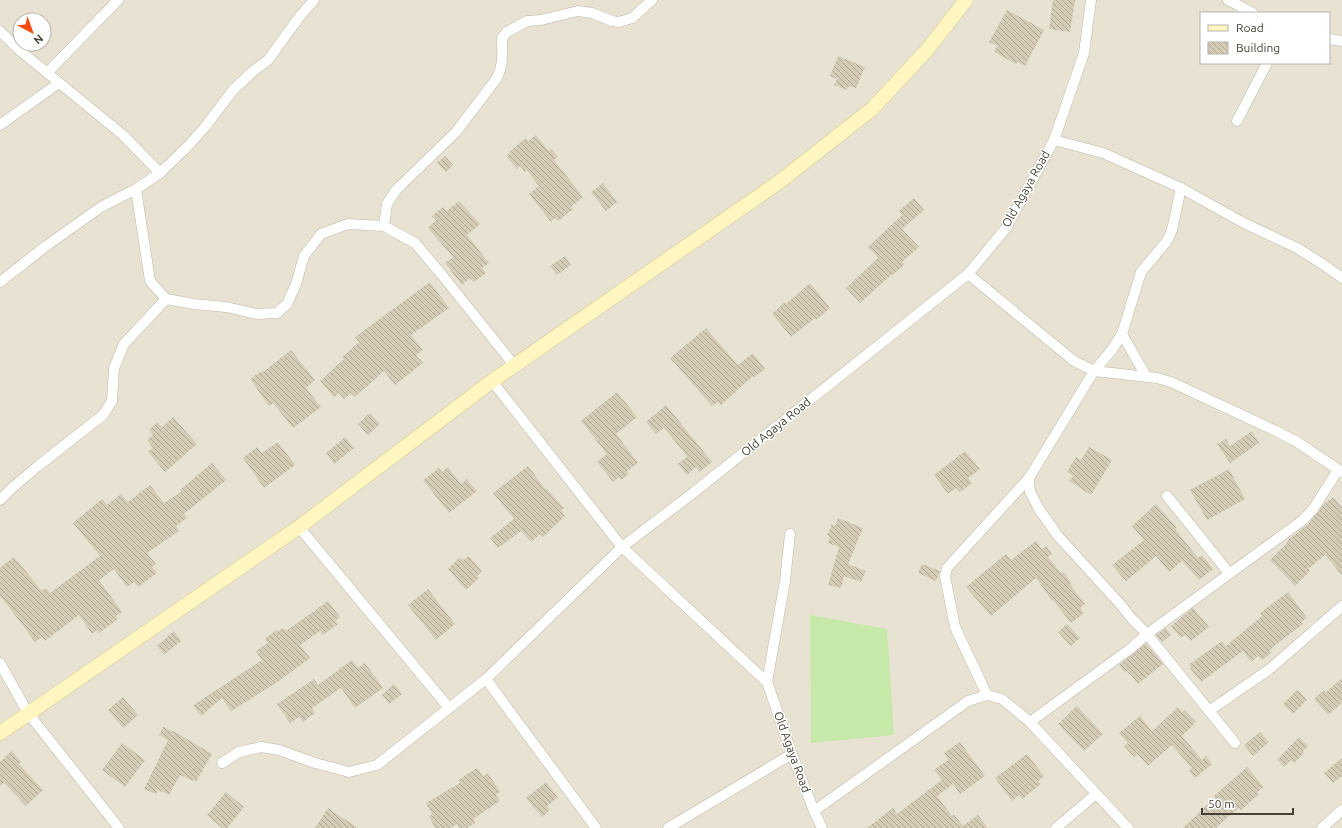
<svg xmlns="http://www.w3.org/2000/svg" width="1342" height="828" font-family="Ubuntu,sans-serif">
<defs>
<pattern id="building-back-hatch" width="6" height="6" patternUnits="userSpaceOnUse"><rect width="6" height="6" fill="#d5ccb8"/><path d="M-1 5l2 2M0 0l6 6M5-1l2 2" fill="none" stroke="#afa796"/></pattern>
</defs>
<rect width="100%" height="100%" fill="#f3efe3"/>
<path fill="#e7e2d1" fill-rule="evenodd" d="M 0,0 L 1342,0 L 1342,828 L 0,828 ZM 1201,13 L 1329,13 L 1329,63 L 1201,63 ZM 20,20 L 44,20 L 44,44 L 20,44 Z"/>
<path fill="#c6e9aa" d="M 810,615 L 887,629 L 894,735 L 811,743 Z"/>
<g fill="url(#building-back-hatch)">
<path d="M 1053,0 L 1075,0 L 1070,32 L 1049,29 Z"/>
<path d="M 1007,10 L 1044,30 L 1025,66 L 1017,62 L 1016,64 L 994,52 L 997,46 L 989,42 Z"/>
<path d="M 838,56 L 865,67 L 856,88 L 849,86 L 847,90 L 834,85 L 837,79 L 830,76 Z"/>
<path d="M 536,135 L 549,151 L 551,149 L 558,157 L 554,160 L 583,197 L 571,207 L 573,209 L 558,221 L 555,218 L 551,222 L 529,194 L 539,186 L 527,170 L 525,172 L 520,166 L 517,169 L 506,156 L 510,153 L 509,152 L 526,138 L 528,141 Z"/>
<path d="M 445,156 L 453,165 L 446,172 L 437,163 Z"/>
<path d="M 603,183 L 617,202 L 606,211 L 591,192 Z"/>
<path d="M 914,198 L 924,210 L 902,229 L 919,247 L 902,262 L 905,264 L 893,275 L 892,274 L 860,303 L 846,288 L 878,258 L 868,247 L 902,215 L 899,211 Z"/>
<path d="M 459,201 L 480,224 L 467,235 L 489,263 L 482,268 L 486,273 L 474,282 L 470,278 L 462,285 L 445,263 L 453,257 L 428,228 L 436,220 L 432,216 L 443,207 L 447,211 Z"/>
<path d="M 565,256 L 571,265 L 557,275 L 550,266 Z"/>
<path d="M 430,282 L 449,308 L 411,335 L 423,350 L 416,355 L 423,363 L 395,385 L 384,371 L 355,397 L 351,393 L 344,399 L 339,393 L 334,397 L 320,381 L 344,359 L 342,357 L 359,342 L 355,337 Z"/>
<path d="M 810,283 L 830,308 L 816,320 L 815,318 L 791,337 L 772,314 L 785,302 L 786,304 Z"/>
<path d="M 706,328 L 738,365 L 753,353 L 765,369 L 754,377 L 753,376 L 721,405 L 718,402 L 712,406 L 670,358 Z"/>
<path d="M 291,350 L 315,380 L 306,388 L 321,407 L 293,428 L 273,403 L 269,406 L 250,379 L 262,371 L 263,372 Z"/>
<path d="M 617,392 L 637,417 L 616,434 L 638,463 L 627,471 L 629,474 L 621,480 L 619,477 L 613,482 L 597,462 L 607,454 L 581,421 Z"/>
<path d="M 666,405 L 712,462 L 700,472 L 696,467 L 687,475 L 678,464 L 687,457 L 683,451 L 664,428 L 656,434 L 646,422 Z"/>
<path d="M 370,413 L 380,424 L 368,435 L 358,424 Z"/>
<path d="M 173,417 L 197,444 L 165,472 L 148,452 L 153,448 L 147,440 L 153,435 L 149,430 L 157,422 L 162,427 Z"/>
<path d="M 1252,431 L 1259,443 L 1230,463 L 1217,444 L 1226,439 L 1230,446 Z"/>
<path d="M 345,437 L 354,448 L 334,464 L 326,453 Z"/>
<path d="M 278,442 L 295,465 L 264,488 L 243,458 L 257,447 L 262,453 Z"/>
<path d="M 1089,447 L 1112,460 L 1091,495 L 1069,481 L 1073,476 L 1067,472 L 1076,457 L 1081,460 Z"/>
<path d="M 965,451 L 980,469 L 968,478 L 972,483 L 960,492 L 956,488 L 948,494 L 934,475 Z"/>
<path d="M 212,463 L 226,480 L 184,514 L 187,518 L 176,526 L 179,531 L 147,553 L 156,564 L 152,567 L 157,573 L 138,587 L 134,582 L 127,587 L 114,569 L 99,580 L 122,612 L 116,616 L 118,619 L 99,633 L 97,630 L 92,634 L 79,615 L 45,641 L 42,637 L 35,642 L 9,607 L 0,596 L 0,568 L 14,557 L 42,591 L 46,588 L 50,593 L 100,556 L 73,523 L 102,499 L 107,505 L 121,494 L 128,502 L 150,485 L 164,503 L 181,492 L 180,490 Z"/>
<path d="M 528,466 L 546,490 L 547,489 L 564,508 L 561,511 L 565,516 L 543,537 L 540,534 L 531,542 L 521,531 L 498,548 L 490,538 L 514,519 L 493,493 Z"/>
<path d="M 448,467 L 461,484 L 467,479 L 477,491 L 449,513 L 423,480 L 439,468 L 442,472 Z"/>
<path d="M 1229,469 L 1245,499 L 1207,520 L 1190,490 Z"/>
<path d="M 1333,497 L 1342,507 L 1342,575 L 1325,555 L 1308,569 L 1310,571 L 1295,586 L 1270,560 L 1288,542 L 1287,541 L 1308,524 L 1323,505 Z"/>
<path d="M 1156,504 L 1177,528 L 1175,529 L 1198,558 L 1202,555 L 1213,569 L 1199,580 L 1182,561 L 1169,572 L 1156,556 L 1126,581 L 1112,565 L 1144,540 L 1132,526 Z"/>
<path d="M 838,518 L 863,528 L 848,564 L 866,571 L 861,582 L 844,576 L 841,588 L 828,585 L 839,547 L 828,543 L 830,537 L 827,535 L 832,524 L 835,526 Z"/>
<path d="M 1036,541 L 1042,549 L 1046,546 L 1052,554 L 1048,557 L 1061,573 L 1064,572 L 1071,583 L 1070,584 L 1085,604 L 1080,608 L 1084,613 L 1071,623 L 1053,600 L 1052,601 L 1036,578 L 991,616 L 966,587 L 1006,554 L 1011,560 Z"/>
<path d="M 469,556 L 482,571 L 477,576 L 479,578 L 466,590 L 448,569 L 460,557 L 463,560 Z"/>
<path d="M 922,564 L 940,571 L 936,581 L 918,573 Z"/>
<path d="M 428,589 L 455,624 L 436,640 L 408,605 Z"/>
<path d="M 1288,592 L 1307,618 L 1301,622 L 1303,624 L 1278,643 L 1269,651 L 1271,653 L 1262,660 L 1258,656 L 1251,662 L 1243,651 L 1201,682 L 1190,668 L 1190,664 L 1222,641 L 1226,646 L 1262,616 L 1260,613 Z"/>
<path d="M 328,601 L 340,617 L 335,621 L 338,624 L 323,635 L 320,631 L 300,645 L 310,658 L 276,683 L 231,711 L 222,698 L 201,716 L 193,706 L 204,698 L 262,660 L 256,651 L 268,643 L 265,639 L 276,630 L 277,632 L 283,628 L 286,631 Z"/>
<path d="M 1193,608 L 1209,627 L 1191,641 L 1185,635 L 1181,638 L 1171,626 Z"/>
<path d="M 1067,624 L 1080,638 L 1071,646 L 1058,632 Z"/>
<path d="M 1166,628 L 1171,635 L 1162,642 L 1156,635 Z"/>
<path d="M 174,631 L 181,641 L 164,655 L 157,646 Z"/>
<path d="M 1146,643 L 1163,664 L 1138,684 L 1127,671 L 1125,673 L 1119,665 Z"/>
<path d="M 352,660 L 358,668 L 365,663 L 383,688 L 355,708 L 341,688 L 312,708 L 315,713 L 303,722 L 299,717 L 290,723 L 277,704 L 314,679 L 318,685 Z"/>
<path d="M 1342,678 L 1342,703 L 1328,715 L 1314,699 L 1324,690 L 1326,692 Z"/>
<path d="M 394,684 L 402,694 L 389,704 L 382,695 Z"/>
<path d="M 1297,690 L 1307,700 L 1293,714 L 1283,704 Z"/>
<path d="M 123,697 L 138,715 L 123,728 L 108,710 Z"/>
<path d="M 1077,706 L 1103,734 L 1084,751 L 1058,724 Z"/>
<path d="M 1178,707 L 1182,712 L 1184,710 L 1196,722 L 1182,736 L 1202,760 L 1206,756 L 1212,764 L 1195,778 L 1189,771 L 1192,768 L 1172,745 L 1148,766 L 1137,754 L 1134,757 L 1124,746 L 1128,743 L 1119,733 L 1140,716 L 1152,731 Z"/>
<path d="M 163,727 L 177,733 L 212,754 L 196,782 L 180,775 L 169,795 L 158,790 L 156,794 L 144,789 L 168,740 L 159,735 Z"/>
<path d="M 1260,732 L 1269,742 L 1253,756 L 1244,745 Z"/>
<path d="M 1299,737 L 1308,746 L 1303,751 L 1304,753 L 1294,763 L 1291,760 L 1284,767 L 1277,760 Z"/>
<path d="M 960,742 L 985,776 L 960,794 L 953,784 L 937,796 L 952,816 L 954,814 L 963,826 L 978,815 L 988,828 L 867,828 L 893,808 L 897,814 L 942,780 L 934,770 L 948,760 L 944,753 Z"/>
<path d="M 122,743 L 145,760 L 125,787 L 102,770 Z"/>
<path d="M 12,751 L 21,762 L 19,764 L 43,790 L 26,806 L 4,783 L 0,786 L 0,762 Z"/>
<path d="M 1027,754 L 1044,776 L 1038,781 L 1041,784 L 1022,799 L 1019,795 L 1012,801 L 995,778 Z"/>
<path d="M 1342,758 L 1342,776 L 1333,783 L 1324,773 Z"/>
<path d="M 1247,767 L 1264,787 L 1257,792 L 1259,794 L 1241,810 L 1239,808 L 1230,815 L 1216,828 L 1183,828 L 1215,797 L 1214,796 Z"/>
<path d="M 477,768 L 483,776 L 488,773 L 500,792 L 496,795 L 500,801 L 473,819 L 475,823 L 467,828 L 459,828 L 457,824 L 451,828 L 435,828 L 429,816 L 432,814 L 426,803 L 460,783 L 458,780 Z"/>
<path d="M 546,782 L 558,797 L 547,806 L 550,810 L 542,817 L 526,798 Z"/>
<path d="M 226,792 L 244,807 L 227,828 L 222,828 L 207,815 Z"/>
<path d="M 328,808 L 358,828 L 315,828 Z"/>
</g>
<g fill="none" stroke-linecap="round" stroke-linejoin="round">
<g stroke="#beb8a6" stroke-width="11">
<g id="street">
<path d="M 1228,0 L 1253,13"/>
<path d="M 0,31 L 18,49 L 123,135 L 160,173"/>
<path d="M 1329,39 L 1342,41"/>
<path d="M 47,73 L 118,0"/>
<path d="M 1237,121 L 1267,63"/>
<path d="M 0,125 L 59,83"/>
<path d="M 1054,140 L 1103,153 L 1181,188 L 1242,222 L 1297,248 L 1321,263 L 1342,278"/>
<path d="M 136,189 L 150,281 L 166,299 L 194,304 L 226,307 L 256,314 L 277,313 L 287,304 L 296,284 L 304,256 L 321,234 L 348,224 L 384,226 L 415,243 L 442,275 L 514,365"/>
<path d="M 384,226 L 387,204 L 396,190 L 456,132 L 497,78 C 504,63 502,54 502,38 L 507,32 L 527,21 L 541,20 L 578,11 L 592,13 L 612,21 L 619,22 L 632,18 L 652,0"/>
<path d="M 968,274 L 1074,361 L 1094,371 L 1157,378 L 1171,382 L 1276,431 L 1297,442 L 1342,472"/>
<path d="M 0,282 L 46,246 L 101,207 L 136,189 L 160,173 L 187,147 L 205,127 L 233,90 L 252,72 L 268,60 L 300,16 L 314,0"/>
<path d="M 1122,334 L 1146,376"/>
<path d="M 492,381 L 622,547 L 767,682 L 792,754 L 814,811 L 822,828"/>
<path d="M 1167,496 L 1229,573"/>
<path d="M 0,500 L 12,488 L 38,466 L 103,415 L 112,401 L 114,368 L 124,344 L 166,299"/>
<path d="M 299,527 L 449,708"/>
<path d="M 0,663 L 28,713 L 119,828"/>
<path d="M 486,679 L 596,828"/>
<path d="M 767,682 L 785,581 L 790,534"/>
<path d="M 987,695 L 955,627 L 945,576 L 947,568 L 1029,478"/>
<path d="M 1209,711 L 1271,668 L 1342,606"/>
<path d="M 1030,722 L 1130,649 L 1147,634 L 1132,619 L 1121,605 L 1058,536 L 1039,509 L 1030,492 L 1029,478 L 1094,371 L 1111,351 L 1122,334 L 1141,272 L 1167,241 L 1172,230 L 1181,188"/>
<path d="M 1235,743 L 1147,634 L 1303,520 L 1314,508 L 1338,470"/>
<path d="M 222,763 L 239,752 L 261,747 L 279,750 L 315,763 L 349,772 L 377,765 L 486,679 L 622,547 L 693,493 L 968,274 L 1006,228 L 1054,140 L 1084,53 L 1091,0"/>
<path d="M 814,811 L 968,701 L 987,695 L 1002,699 L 1030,722 L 1128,828"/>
<path d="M 668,828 L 792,754"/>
<path d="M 1056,828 L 1096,794"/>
<path d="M 1322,828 L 1342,810"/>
</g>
</g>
<g stroke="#d5c991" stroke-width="15">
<path id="secondary" d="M 0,733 L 299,527 L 492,381 L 779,182 L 872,109 L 927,50 L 966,0"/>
</g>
<use href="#street" stroke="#fff" stroke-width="10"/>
<use href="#secondary" stroke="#fff6c1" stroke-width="14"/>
</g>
<g text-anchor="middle" stroke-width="3" stroke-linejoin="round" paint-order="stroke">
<g font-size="12" fill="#454033" stroke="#fff">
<text transform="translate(1026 189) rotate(-61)" y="4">Old Agaya Road</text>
<text transform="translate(776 427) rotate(-39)" y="4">Old Agaya Road</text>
<text transform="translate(792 752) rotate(70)" y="4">Old Agaya Road</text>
</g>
</g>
<rect x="1200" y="12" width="130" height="52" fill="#ffffff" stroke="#b5b3ad"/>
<rect x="1208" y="25" width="20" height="6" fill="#fff6c1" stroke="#b5b3ad"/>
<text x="1236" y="32" font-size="12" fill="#454033">Road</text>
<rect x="1208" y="42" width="20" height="12" fill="url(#building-back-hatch)" stroke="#b5b3ad"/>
<text x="1236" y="52" font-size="12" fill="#454033">Building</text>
<g transform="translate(32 32) rotate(139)"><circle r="19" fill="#ffffff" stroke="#b5b3ad"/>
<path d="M0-3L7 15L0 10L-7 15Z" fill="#ff4a0e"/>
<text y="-6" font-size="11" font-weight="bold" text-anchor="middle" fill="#454033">N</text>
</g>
<path d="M1202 808v6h91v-6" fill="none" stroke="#454033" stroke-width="2"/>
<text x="1208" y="808" font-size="12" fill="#454033" stroke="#ffffff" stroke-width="3" paint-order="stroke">50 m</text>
</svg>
